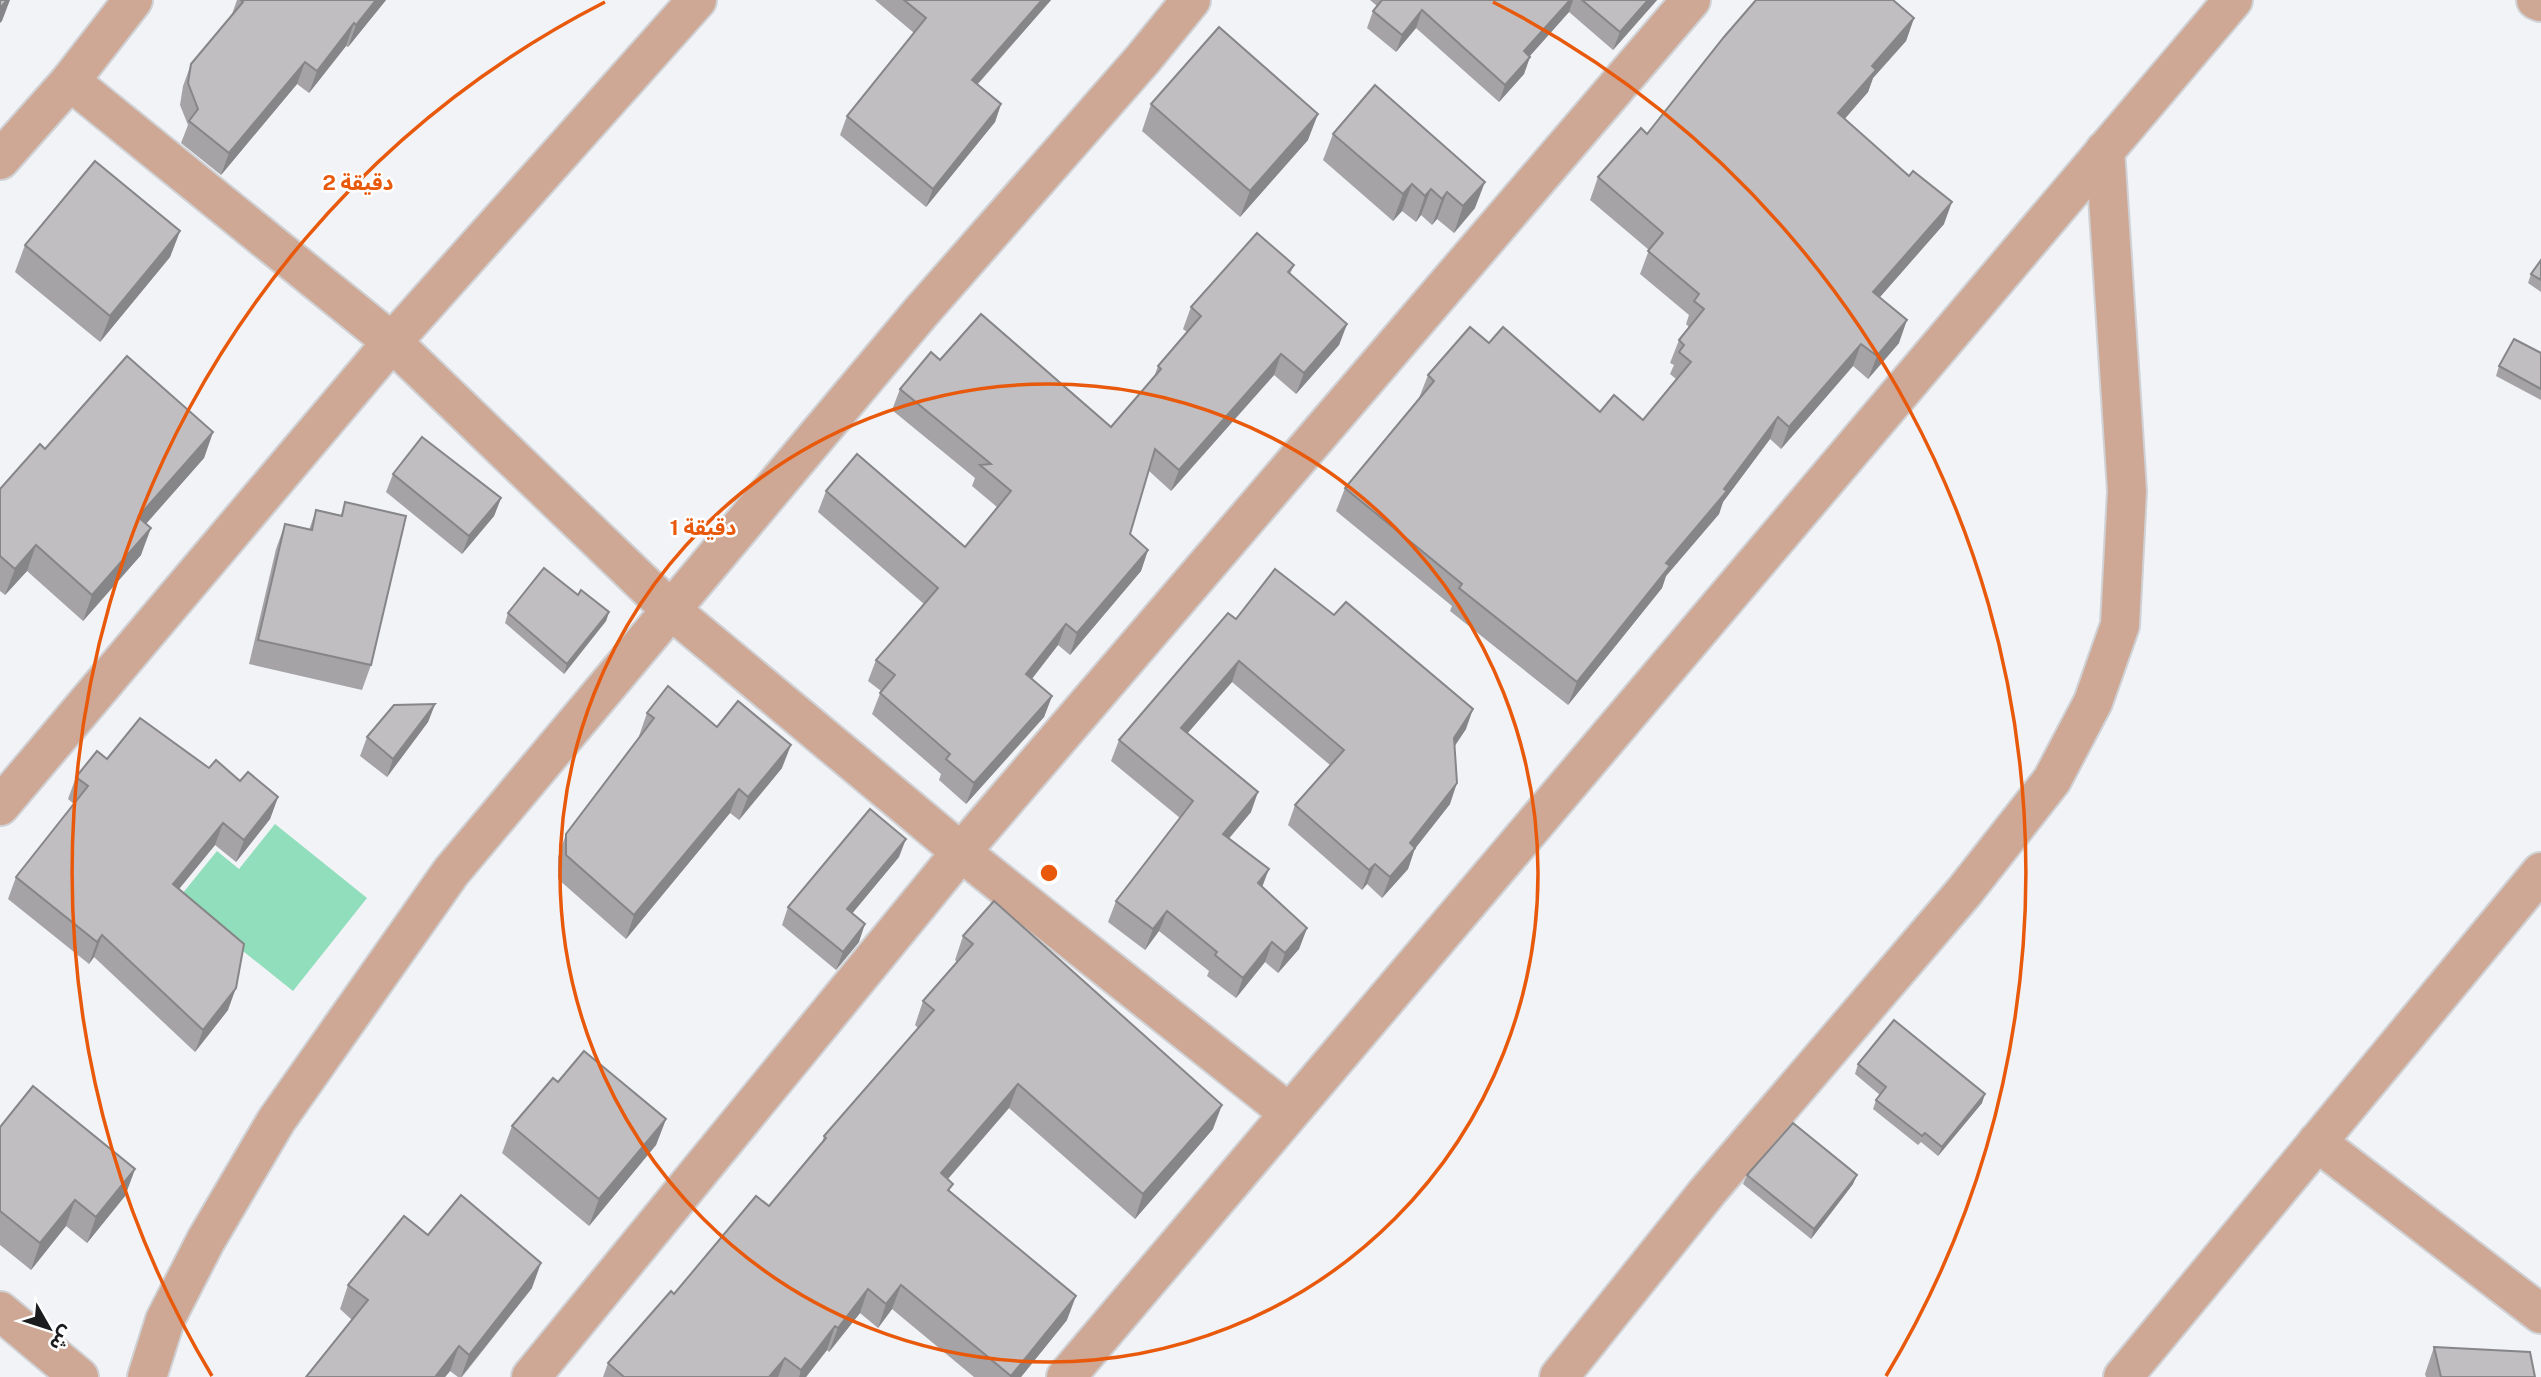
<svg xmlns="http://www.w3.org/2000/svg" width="2541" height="1377" font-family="'Public Sans','Noto Sans Arabic',sans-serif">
<rect width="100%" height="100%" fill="#f1f3f7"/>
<path fill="#90debb" d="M 275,824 L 367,898 L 293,991 L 178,899 L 217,851 L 239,869 Z"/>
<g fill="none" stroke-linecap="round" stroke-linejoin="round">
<g stroke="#cfd1d4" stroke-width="42">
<g id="minor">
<path d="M 2536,0 L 2541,2"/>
<path d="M 70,81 L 392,342 L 671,610 L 961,852 L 1289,1113"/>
<path d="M 0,160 L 70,81 L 133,0"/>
<path d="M 0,806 L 392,342 L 697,0"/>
<path d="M 2317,1142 L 2541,1314"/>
<path d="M 0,1311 L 79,1377"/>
<path d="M 147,1377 L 165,1320 L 206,1240 L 276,1121 L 451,872 L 921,312 L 1143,59 L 1191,0"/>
<path d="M 531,1377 L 961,852 L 1691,0"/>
<path d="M 1066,1377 L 2233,0"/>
<path d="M 1559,1377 L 1708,1191 L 1964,892 L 2052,780 L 2093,702 L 2120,625 L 2127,491 L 2105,150"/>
<path d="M 2123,1377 L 2541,872"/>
</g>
</g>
<use href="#minor" stroke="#cfa895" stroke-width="38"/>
</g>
<g fill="#a5a3a6">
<path d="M 237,0 L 386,0 L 348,47 L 346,46 L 309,93 L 297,84 L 221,175 L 181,143 L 188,125 L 180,105 L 183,86 L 191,64 L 231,17 Z"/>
<path d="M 875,0 L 1051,0 L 978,84 L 1001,104 L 995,122 L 926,207 L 840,135 L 847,116 L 914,33 Z"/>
<path d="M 1370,0 L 1657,0 L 1613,50 L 1569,12 L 1530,56 L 1524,74 L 1499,102 L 1416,28 L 1396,52 L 1367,28 L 1373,11 L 1377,6 Z"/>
<path d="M 1914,18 L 1906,41 L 1873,78 L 1868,92 L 1844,119 L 1944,224 L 1880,297 L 1899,343 L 1868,379 L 1853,366 L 1781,449 L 1770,439 L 1723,502 L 1719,514 L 1666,576 L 1662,588 L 1568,705 L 1450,611 L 1452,606 L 1336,511 L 1345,488 L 1419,398 L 1428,375 L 1489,343 L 1600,412 L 1643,420 L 1676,379 L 1670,374 L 1674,365 L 1670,363 L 1679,340 L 1689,327 L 1686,324 L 1689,315 L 1640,274 L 1649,250 L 1590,200 L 1598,177 L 1647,134 Z"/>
<path d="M 1375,85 L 1475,208 L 1454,233 L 1437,219 L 1432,225 L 1421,215 L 1416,222 L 1402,211 L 1393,221 L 1323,160 L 1333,134 Z"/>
<path d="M 1151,104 L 1308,140 L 1240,217 L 1142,131 Z"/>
<path d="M 180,231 L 170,257 L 100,342 L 15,272 L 25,245 Z"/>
<path d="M 2541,260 L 2541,292 L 2528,283 L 2531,274 Z"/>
<path d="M 1294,265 L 1290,274 L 1347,324 L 1339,345 L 1296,394 L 1274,375 L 1171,491 L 1149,471 L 1130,534 L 1148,550 L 1141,571 L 1070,655 L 1058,645 L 1032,679 L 1052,696 L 1044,717 L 966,804 L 939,780 L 941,774 L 872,714 L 881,691 L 868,681 L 876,660 L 924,604 L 818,512 L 826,491 L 965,547 L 997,507 L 972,486 L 975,478 L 892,410 L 900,389 L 940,360 L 1111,427 L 1154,377 L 1158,366 L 1187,332 L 1183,329 L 1191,307 Z"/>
<path d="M 2541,353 L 2541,400 L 2496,376 L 2499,366 Z"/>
<path d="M 213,432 L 204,458 L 146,524 L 141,555 L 83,621 L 27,571 L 5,595 L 0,591 L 0,489 L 45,449 Z"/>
<path d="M 393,474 L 501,498 L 494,516 L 462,554 L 386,492 Z"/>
<path d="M 345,502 L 371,665 L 362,690 L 249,664 L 276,549 L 285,524 L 309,530 L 316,510 L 341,515 Z"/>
<path d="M 578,595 L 609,612 L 606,621 L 564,674 L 505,623 L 508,613 Z"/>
<path d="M 1236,619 L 1466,729 L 1455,746 L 1450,804 L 1415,848 L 1408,869 L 1382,898 L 1367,884 L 1362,890 L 1288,825 L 1295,805 L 1330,765 L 1232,682 L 1187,733 L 1251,812 L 1229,838 L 1262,887 L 1307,928 L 1299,949 L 1278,973 L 1265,962 L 1236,998 L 1207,976 L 1209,971 L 1159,931 L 1145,950 L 1108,922 L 1116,901 L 1180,818 L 1111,761 L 1119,740 Z"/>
<path d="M 435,704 L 428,722 L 387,777 L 360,756 L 367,737 Z"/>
<path d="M 647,713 L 717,727 L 782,768 L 739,820 L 730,813 L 626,939 L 558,879 L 558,857 L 566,834 L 640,737 L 639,736 Z"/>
<path d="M 107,759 L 209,768 L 278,797 L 270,819 L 236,862 L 215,845 L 179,889 L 228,1010 L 195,1052 L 94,957 L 89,964 L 8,899 L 16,877 L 74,804 L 68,799 L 76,777 Z"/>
<path d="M 899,857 L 852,913 L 859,942 L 836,970 L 782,925 L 788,907 Z"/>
<path d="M 963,936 L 1213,1129 L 1135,1219 L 1009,1108 L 948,1179 L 950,1192 L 1067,1320 L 1021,1377 L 974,1377 L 892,1309 L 878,1328 L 860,1313 L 829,1352 L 827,1350 L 806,1377 L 603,1377 L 608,1363 L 674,1294 L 769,1206 L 822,1143 L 824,1136 L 918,1028 L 915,1025 L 923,1001 L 957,962 L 955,960 Z"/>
<path d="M 1858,1064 L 1982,1103 L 1938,1156 L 1921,1142 L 1918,1145 L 1873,1109 L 1876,1100 L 1880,1095 L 1855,1074 Z"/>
<path d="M 558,1082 L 666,1119 L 656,1145 L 589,1226 L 502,1153 L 512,1126 Z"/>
<path d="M 0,1127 L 135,1169 L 125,1196 L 87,1243 L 66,1226 L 31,1270 L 0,1245 Z"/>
<path d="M 1747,1175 L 1853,1184 L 1811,1239 L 1743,1184 Z"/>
<path d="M 428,1235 L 532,1288 L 462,1377 L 458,1377 L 450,1371 L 445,1377 L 306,1377 L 352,1320 L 340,1309 L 348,1285 Z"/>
<path d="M 2434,1347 L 2535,1377 L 2426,1377 L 2425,1374 Z"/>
</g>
<g fill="#868587">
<path d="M 7,0 L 10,0 L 2,21 L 0,23 L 0,8 Z"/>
<path d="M 376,0 L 386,0 L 348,47 L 356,25 Z"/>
<path d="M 1042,0 L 1051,0 L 965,98 L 972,80 Z"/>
<path d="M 1570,0 L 1573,0 L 1569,12 L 1518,69 L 1524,51 Z"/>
<path d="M 1648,0 L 1657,0 L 1613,50 L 1620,32 Z"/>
<path d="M 1422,10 L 1416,28 L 1396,52 L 1402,35 Z"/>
<path d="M 1914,18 L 1906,41 L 1873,78 L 1868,92 L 1830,136 L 1838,113 L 1872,66 Z"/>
<path d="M 354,23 L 346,46 L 309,93 L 317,71 Z"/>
<path d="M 1530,57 L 1524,74 L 1499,102 L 1505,85 Z"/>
<path d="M 305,62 L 297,84 L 221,175 L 229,153 Z"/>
<path d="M 1001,104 L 995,122 L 926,207 L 933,189 Z"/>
<path d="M 1318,114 L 1308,140 L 1240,217 L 1250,191 Z"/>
<path d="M 1485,182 L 1475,208 L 1454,233 L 1463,206 Z"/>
<path d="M 1412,184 L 1402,211 L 1393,221 L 1403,194 Z"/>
<path d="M 1431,189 L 1421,215 L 1416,222 L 1425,196 Z"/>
<path d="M 1447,192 L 1437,219 L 1432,225 L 1442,199 Z"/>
<path d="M 1952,202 L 1944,224 L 1865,314 L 1873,292 Z"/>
<path d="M 180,231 L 170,257 L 100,342 L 110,316 Z"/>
<path d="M 1907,320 L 1899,343 L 1868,379 L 1877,356 Z"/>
<path d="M 1347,324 L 1339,345 L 1296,394 L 1304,373 Z"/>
<path d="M 1861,344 L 1853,366 L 1781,449 L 1789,427 Z"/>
<path d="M 1281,354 L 1274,375 L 1171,491 L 1179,470 Z"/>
<path d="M 1778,417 L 1770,439 L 1723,502 L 1719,514 L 1666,576 L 1662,588 L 1568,705 L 1577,682 Z"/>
<path d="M 213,432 L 204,458 L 128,544 L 138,517 Z"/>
<path d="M 501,498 L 494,516 L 462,554 L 469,536 Z"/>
<path d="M 151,528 L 141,555 L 83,621 L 92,595 Z"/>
<path d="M 36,545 L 27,571 L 5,595 L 15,569 Z"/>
<path d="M 1148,550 L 1141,571 L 1070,655 L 1077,633 Z"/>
<path d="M 609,612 L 606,621 L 564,674 L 567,664 Z"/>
<path d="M 1066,624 L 1058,645 L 1019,695 L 1026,674 Z"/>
<path d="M 1239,661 L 1232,682 L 1174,749 L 1181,728 Z"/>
<path d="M 1052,696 L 1044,717 L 966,804 L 974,783 Z"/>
<path d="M 435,704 L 428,722 L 387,777 L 393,759 Z"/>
<path d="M 1473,709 L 1466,729 L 1446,758 L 1454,738 Z"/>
<path d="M 791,745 L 782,768 L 739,820 L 748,797 Z"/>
<path d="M 1457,783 L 1450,804 L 1414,850 L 1415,848 L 1408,869 L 1382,898 L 1390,877 L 1410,843 Z"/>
<path d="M 739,789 L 730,813 L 626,939 L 634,915 Z"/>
<path d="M 1258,792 L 1251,812 L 1216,854 L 1223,834 Z"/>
<path d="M 278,797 L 270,819 L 236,862 L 244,840 Z"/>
<path d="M 223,823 L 215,845 L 165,906 L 173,884 Z"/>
<path d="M 906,839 L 899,857 L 841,927 L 847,909 Z"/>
<path d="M 1375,864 L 1367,884 L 1362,890 L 1369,870 Z"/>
<path d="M 1269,869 L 1261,890 L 1258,883 Z"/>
<path d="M 1167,911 L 1159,931 L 1145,950 L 1153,929 Z"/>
<path d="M 865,924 L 859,942 L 836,970 L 843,952 Z"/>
<path d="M 1307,928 L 1299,949 L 1278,973 L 1285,953 Z"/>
<path d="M 102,935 L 94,957 L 89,964 L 97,942 Z"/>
<path d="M 1272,942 L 1265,962 L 1236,998 L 1243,978 Z"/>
<path d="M 236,988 L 228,1010 L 195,1052 L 203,1030 Z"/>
<path d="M 1018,1084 L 1009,1108 L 932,1197 L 941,1173 Z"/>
<path d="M 1985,1094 L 1982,1103 L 1938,1156 L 1942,1147 Z"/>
<path d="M 1222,1105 L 1213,1129 L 1135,1219 L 1143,1194 Z"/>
<path d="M 666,1119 L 656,1145 L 589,1226 L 599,1199 Z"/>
<path d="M 135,1169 L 125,1196 L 87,1243 L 96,1217 Z"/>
<path d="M 1857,1175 L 1853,1184 L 1811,1239 L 1814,1229 Z"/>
<path d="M 75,1200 L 66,1226 L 31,1270 L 40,1243 Z"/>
<path d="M 541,1263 L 532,1288 L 461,1377 L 469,1355 Z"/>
<path d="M 901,1285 L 892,1309 L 878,1328 L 886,1304 Z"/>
<path d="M 868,1289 L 860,1313 L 829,1352 L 838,1328 Z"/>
<path d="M 1076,1296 L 1067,1320 L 1021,1377 L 1010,1377 Z"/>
<path d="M 835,1326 L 827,1350 L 806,1377 L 799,1377 L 801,1370 Z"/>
<path d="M 459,1346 L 450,1371 L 445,1377 L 435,1377 Z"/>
<path d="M 785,1358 L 778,1377 L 769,1377 Z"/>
</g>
<g fill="#c0bec1" stroke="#868587" stroke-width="2">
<path d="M 0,0 L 7,0 L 0,8 Z"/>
<path d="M 241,0 L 376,0 L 356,25 L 354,23 L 317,71 L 305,62 L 229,153 L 189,121 L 198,109 L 188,83 L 191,64 L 243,2 Z"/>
<path d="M 904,0 L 1042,0 L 972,80 L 1001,104 L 933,189 L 847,116 L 926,18 Z"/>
<path d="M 1382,0 L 1570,0 L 1524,51 L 1530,57 L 1505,85 L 1422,10 L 1402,35 L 1373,11 Z"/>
<path d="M 1582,0 L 1648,0 L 1620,32 Z"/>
<path d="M 1756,0 L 1893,0 L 1914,18 L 1872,66 L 1876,70 L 1838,113 L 1909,176 L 1913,171 L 1952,202 L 1873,292 L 1907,320 L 1877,356 L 1861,344 L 1789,427 L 1778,417 L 1724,489 L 1727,491 L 1666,563 L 1670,566 L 1577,682 L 1459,588 L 1462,584 L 1345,488 L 1434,381 L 1428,375 L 1470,327 L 1489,343 L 1503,327 L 1600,412 L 1614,395 L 1643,420 L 1691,362 L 1679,352 L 1684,345 L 1679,340 L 1704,309 L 1694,301 L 1699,294 L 1648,251 L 1663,233 L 1598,177 L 1641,128 L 1647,134 L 1724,37 Z"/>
<path d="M 1219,27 L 1318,114 L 1250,191 L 1151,104 Z"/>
<path d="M 1375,85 L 1485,182 L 1463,206 L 1447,192 L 1442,199 L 1431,189 L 1425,196 L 1412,184 L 1403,194 L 1333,134 Z"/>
<path d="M 95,161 L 180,231 L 110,316 L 25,245 Z"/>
<path d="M 1257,233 L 1294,265 L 1288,272 L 1347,324 L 1304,373 L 1281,354 L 1179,470 L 1155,449 L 1130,534 L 1148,550 L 1077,633 L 1066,624 L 1026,674 L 1052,696 L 974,783 L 946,759 L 950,754 L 880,693 L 895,675 L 876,660 L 938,588 L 826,491 L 857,454 L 965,547 L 1011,491 L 980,465 L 991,464 L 900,389 L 931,352 L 940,360 L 981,314 L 1111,427 L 1161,369 L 1158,366 L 1201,316 L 1191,307 Z"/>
<path d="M 2541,260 L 2541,280 L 2531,274 Z"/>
<path d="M 2514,339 L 2541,353 L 2541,389 L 2499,366 Z"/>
<path d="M 127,356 L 213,432 L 138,517 L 151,528 L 92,595 L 36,545 L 15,569 L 0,556 L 0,489 L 40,444 L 45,449 Z"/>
<path d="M 422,437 L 501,498 L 469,536 L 393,474 Z"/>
<path d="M 345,502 L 406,516 L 371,665 L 258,640 L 285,524 L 312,530 L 316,510 L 342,516 Z"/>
<path d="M 544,568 L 578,595 L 581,590 L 609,612 L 567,664 L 508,613 Z"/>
<path d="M 1275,569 L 1334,615 L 1346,602 L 1473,709 L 1454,738 L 1457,783 L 1410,843 L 1415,848 L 1390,877 L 1375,864 L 1369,870 L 1295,805 L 1344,750 L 1239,661 L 1181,728 L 1258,792 L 1223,834 L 1269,869 L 1258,883 L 1307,928 L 1285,953 L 1272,942 L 1243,978 L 1215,955 L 1217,952 L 1167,911 L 1153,929 L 1116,901 L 1193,801 L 1119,740 L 1228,613 L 1236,619 Z"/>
<path d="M 668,686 L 717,727 L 738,701 L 791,745 L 748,797 L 739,789 L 634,915 L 566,855 L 566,834 L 654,718 L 647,713 Z"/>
<path d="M 435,704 L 393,759 L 367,737 L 394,705 Z"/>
<path d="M 140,718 L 209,768 L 216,760 L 240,781 L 248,772 L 278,797 L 244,840 L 223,823 L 173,884 L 244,944 L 236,988 L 203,1030 L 102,935 L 97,942 L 16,877 L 88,786 L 76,777 L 97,751 L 107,759 Z"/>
<path d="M 870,809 L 906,839 L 847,909 L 865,924 L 843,952 L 788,907 Z"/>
<path d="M 994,901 L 1222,1105 L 1143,1194 L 1018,1084 L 941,1173 L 953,1184 L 948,1190 L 1076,1296 L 1011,1376 L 901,1285 L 886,1304 L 868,1289 L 838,1328 L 835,1326 L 801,1370 L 785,1358 L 769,1377 L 624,1377 L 608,1363 L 671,1291 L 674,1294 L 756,1196 L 769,1206 L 826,1138 L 824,1136 L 934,1010 L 923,1001 L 973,944 L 963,936 Z"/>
<path d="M 1894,1020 L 1985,1094 L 1942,1147 L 1925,1133 L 1922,1136 L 1876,1100 L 1886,1087 L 1858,1064 Z"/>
<path d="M 584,1051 L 666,1119 L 599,1199 L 512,1126 L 553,1078 L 558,1082 Z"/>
<path d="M 33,1086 L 135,1169 L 96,1217 L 75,1200 L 40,1243 L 0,1211 L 0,1127 Z"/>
<path d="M 1793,1123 L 1857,1175 L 1814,1229 L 1747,1175 Z"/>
<path d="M 461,1195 L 541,1263 L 469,1355 L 459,1346 L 435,1377 L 306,1377 L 368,1300 L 348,1285 L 404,1216 L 428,1235 Z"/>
<path d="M 2434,1347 L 2530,1352 L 2535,1377 L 2441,1377 Z"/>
</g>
<g fill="none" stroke="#e8590c" stroke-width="3.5">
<circle cx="1049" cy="873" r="489"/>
<path d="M212 1376A977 977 0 0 1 605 2M1493 2A977 977 0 0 1 1886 1376"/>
</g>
<circle cx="1049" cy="873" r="10" fill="#e8590c" stroke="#fff" stroke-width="3.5"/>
<g font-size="21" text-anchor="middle" font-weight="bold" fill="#e8590c" stroke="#fff" stroke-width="5" stroke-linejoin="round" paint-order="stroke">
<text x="358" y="190">2 دقيقة</text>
<text x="703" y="535">1 دقيقة</text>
</g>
<g transform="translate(49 1328) rotate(129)" stroke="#ffffff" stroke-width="5" paint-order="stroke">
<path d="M0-5L12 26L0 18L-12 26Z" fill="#1b1c1d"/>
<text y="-10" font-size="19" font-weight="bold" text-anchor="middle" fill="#1b1c1d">ش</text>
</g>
</svg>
